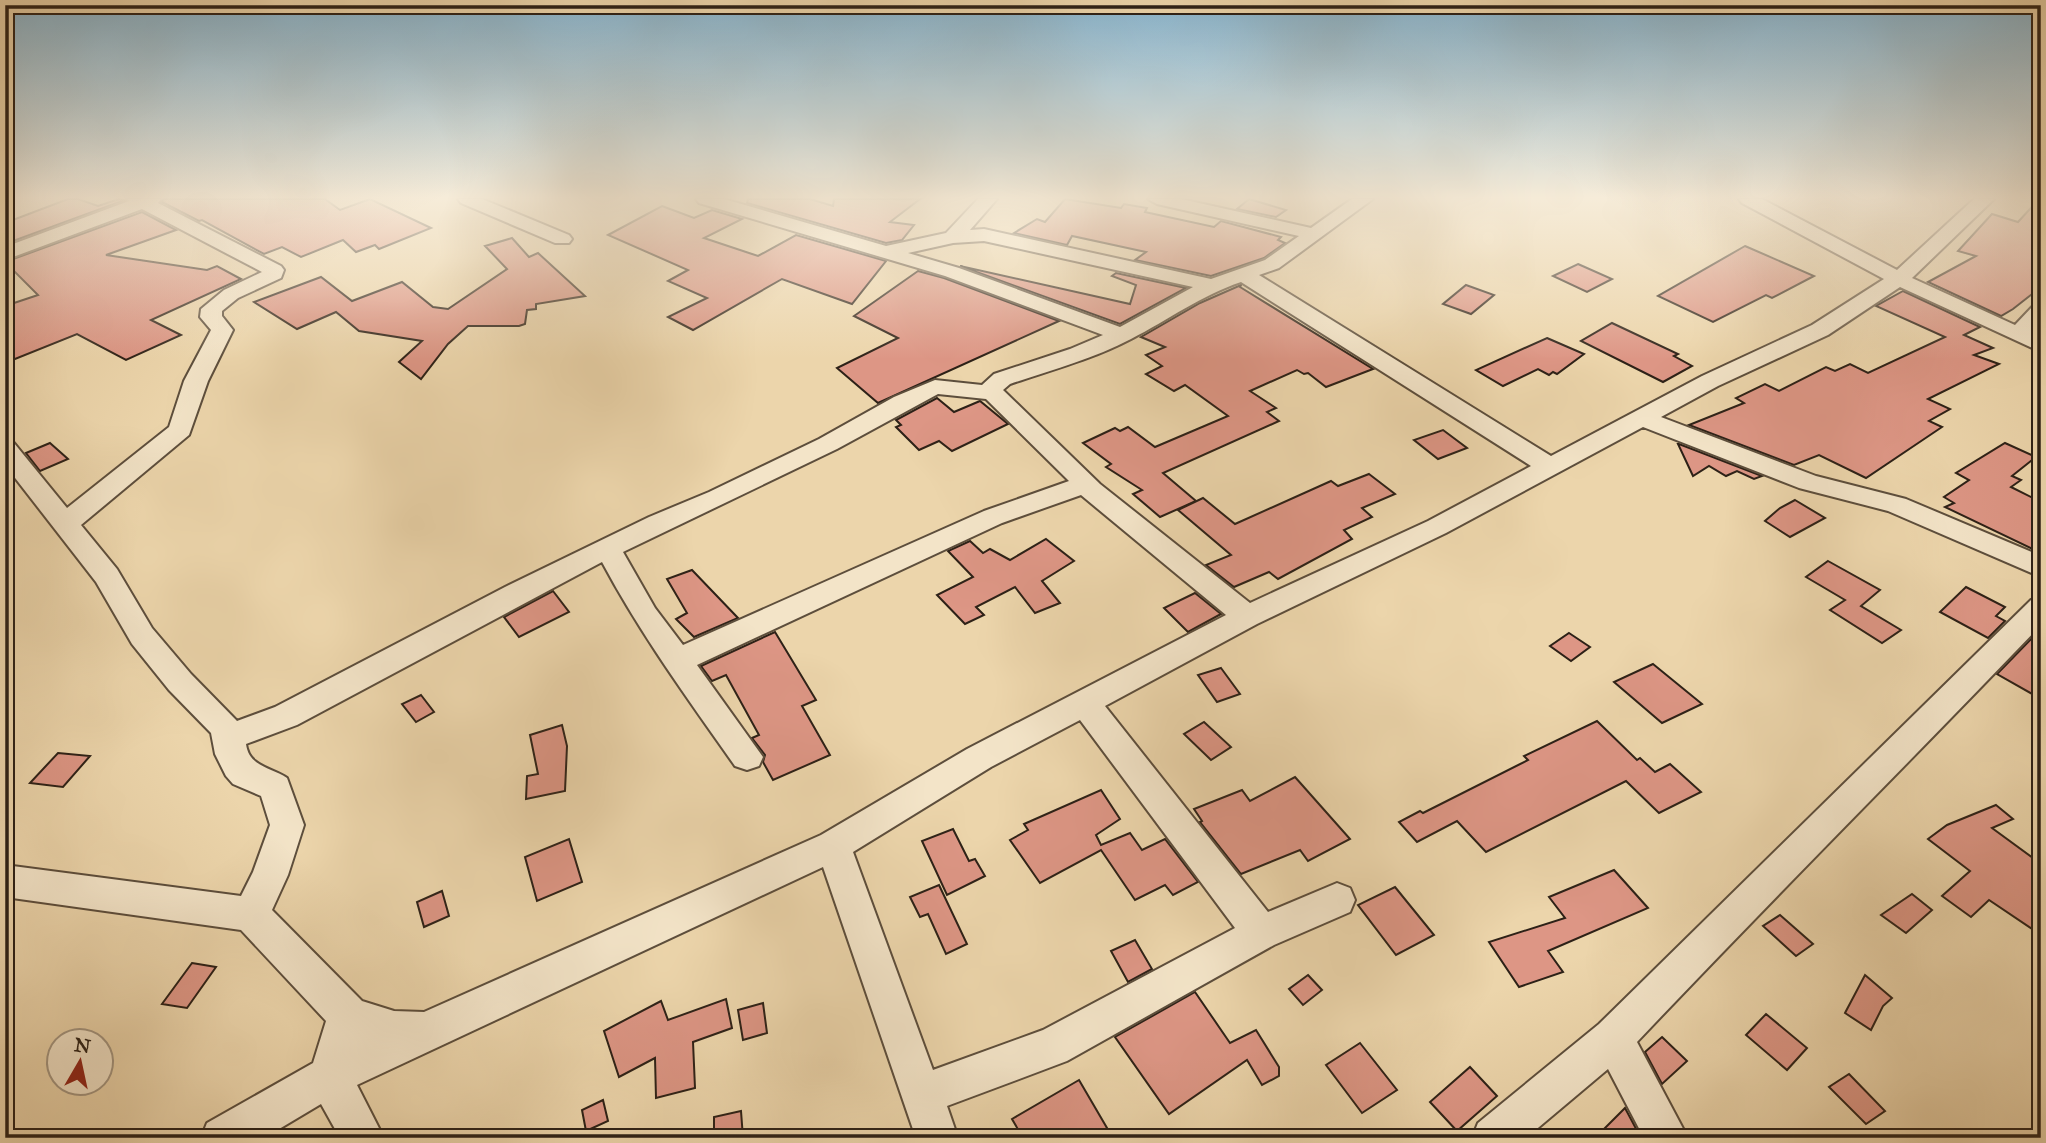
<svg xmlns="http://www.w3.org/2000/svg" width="2046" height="1143" font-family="'IM FELL Great Primer',serif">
<rect width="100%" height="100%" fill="#ecd5ab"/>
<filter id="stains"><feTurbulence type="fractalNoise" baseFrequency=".00286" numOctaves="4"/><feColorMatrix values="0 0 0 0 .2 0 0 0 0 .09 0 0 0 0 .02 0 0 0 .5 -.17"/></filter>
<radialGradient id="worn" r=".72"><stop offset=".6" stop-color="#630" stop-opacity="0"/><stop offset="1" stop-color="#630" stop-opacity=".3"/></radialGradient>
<g fill="#dd9685" stroke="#2d2117" stroke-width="2">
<path d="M 68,199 L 78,199 L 98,206 L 119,199 L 125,200 L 5,244 L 5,223 Z"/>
<path d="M 164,199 L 325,199 L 340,210 L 370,199 L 431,228 L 379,249 L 375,245 L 356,252 L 343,240 L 301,257 L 282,247 L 264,254 L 202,220 L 199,221 L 162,202 Z"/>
<path d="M 748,199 L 810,199 L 833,206 L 834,199 L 920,199 L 890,222 L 914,225 L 902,240 L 886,243 L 747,203 Z"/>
<path d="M 1065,199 L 1121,208 L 1124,204 L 1147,208 L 1145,212 L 1214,227 L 1221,221 L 1281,237 L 1278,240 L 1285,243 L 1264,258 L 1211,276 L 1135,260 L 1146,252 L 1072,236 L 1067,245 L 1014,233 L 1037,219 L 1045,222 Z"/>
<path d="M 1249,199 L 1286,210 L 1276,217 L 1237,209 Z"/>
<path d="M 2039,199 L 2041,287 L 2013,309 L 2001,316 L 1928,282 L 1976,256 L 1958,251 L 1992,214 L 2018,222 Z"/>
<path d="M 662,206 L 694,218 L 712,210 L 742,219 L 704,238 L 758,256 L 796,235 L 886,261 L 852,304 L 782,279 L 693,330 L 668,317 L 707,298 L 668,281 L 688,270 L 608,235 Z"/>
<path d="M 142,212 L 176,230 L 106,255 L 207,270 L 217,266 L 241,279 L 151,320 L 181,335 L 126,360 L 77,334 L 5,363 L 5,306 L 38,295 L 5,262 Z"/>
<path d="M 512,238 L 529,257 L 538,253 L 585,296 L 536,304 L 536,309 L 527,310 L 525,324 L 519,326 L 468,326 L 448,344 L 421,379 L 399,362 L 422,341 L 359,331 L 336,312 L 297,329 L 254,302 L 321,277 L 352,301 L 402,282 L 433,307 L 448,309 L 507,269 L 485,246 Z"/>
<path d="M 1745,246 L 1814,276 L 1772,298 L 1766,295 L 1713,322 L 1658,296 Z"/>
<path d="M 1578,264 L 1612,279 L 1587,292 L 1553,276 Z"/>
<path d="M 960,266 L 1130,304 L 1136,285 L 1112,276 L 1116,273 L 1186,288 L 1120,324 Z"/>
<path d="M 918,271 L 944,278 L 1059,321 L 878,403 L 837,368 L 898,338 L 854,316 Z"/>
<path d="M 1241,285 L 1240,287 L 1373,369 L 1326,387 L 1308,373 L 1304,374 L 1297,370 L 1250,391 L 1276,408 L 1267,412 L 1279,421 L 1163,473 L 1196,501 L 1160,517 L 1133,494 L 1142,490 L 1106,467 L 1111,464 L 1083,443 L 1115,428 L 1120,431 L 1128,427 L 1155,447 L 1228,416 L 1185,385 L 1174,391 L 1146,374 L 1162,366 L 1146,355 L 1165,347 L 1141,337 L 1200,303 Z"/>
<path d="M 1466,285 L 1494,295 L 1471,314 L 1443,304 Z"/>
<path d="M 1903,291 L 1980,327 L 1964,335 L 1993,348 L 1974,355 L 1999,364 L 1928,399 L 1950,409 L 1929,421 L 1942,427 L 1866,478 L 1819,455 L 1794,465 L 1689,425 L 1744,403 L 1736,398 L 1765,384 L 1779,391 L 1826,367 L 1835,371 L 1850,364 L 1868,373 L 1945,337 L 1876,306 Z"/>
<path d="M 1612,323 L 1678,354 L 1674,356 L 1692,366 L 1663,382 L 1581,341 Z"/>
<path d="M 1547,338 L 1584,354 L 1557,374 L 1553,372 L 1549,375 L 1538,369 L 1503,386 L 1476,370 Z"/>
<path d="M 937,398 L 954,412 L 980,401 L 1008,424 L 952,451 L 939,441 L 919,450 L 896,427 L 901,425 L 896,420 Z"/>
<path d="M 1443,430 L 1467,448 L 1438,459 L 1414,440 Z"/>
<path d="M 50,443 L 68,459 L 40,471 L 26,453 Z"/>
<path d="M 2005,443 L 2036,457 L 2012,476 L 2021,480 L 2011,487 L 2041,502 L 2041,553 L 1945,507 L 1954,503 L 1944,497 L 1969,480 L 1956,473 Z"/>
<path d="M 1678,444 L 1679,444 L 1762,476 L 1754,479 L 1737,471 L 1726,476 L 1709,466 L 1693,476 Z"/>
<path d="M 1369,474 L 1395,494 L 1362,508 L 1372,517 L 1344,530 L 1352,539 L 1278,579 L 1269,572 L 1234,587 L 1206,565 L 1231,555 L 1178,510 L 1203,498 L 1235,524 L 1331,481 L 1338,486 Z"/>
<path d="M 1795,500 L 1825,518 L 1790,537 L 1765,521 L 1780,508 Z"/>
<path d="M 1046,539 L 1074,561 L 1042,581 L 1060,603 L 1035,613 L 1015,587 L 976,607 L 984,615 L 965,624 L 937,595 L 973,577 L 948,551 L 970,541 L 983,553 L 990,549 L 1010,560 Z"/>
<path d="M 1828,561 L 1880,590 L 1861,606 L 1901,630 L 1882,643 L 1830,610 L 1845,600 L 1806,577 Z"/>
<path d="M 692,570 L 738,618 L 694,637 L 676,619 L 687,613 L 667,579 Z"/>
<path d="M 1966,587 L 2005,607 L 1996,616 L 2005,621 L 1988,638 L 1940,612 Z"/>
<path d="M 553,591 L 569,612 L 519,637 L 504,617 Z"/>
<path d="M 1195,593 L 1221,614 L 1188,632 L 1164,608 Z"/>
<path d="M 775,632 L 816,700 L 802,706 L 830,755 L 773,780 L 763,762 L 765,755 L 752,738 L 759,735 L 726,675 L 712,681 L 701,666 Z"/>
<path d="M 1569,633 L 1590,647 L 1571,661 L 1550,646 Z"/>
<path d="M 2041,635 L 2041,699 L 1997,674 L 2033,637 L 2036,639 Z"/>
<path d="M 1653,664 L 1702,704 L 1662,723 L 1614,682 Z"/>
<path d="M 1221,668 L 1240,694 L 1217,702 L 1198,675 Z"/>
<path d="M 421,695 L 434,712 L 416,722 L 402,704 Z"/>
<path d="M 1597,721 L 1637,760 L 1640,758 L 1655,772 L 1670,764 L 1701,792 L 1659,813 L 1626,781 L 1486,852 L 1457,821 L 1417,842 L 1399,822 L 1420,811 L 1423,813 L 1528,760 L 1524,756 Z"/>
<path d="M 1204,722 L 1231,747 L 1211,760 L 1184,734 Z"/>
<path d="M 562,725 L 567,746 L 565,791 L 526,799 L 527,776 L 538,774 L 530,735 Z"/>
<path d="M 58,753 L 90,756 L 63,787 L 30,783 Z"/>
<path d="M 1295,777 L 1350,839 L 1308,861 L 1300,850 L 1241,874 L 1200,822 L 1202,821 L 1194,809 L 1242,790 L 1250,801 Z"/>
<path d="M 1101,790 L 1120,819 L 1096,835 L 1101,845 L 1130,833 L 1142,850 L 1165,839 L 1198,882 L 1173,895 L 1165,885 L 1135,900 L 1101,850 L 1040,883 L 1010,840 L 1028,830 L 1024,824 Z"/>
<path d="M 1996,805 L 2013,819 L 1992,828 L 2041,864 L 2041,935 L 1989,900 L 1971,917 L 1942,896 L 1970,871 L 1928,839 L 1947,825 Z"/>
<path d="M 953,829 L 969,861 L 975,859 L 985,876 L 947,895 L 922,841 Z"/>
<path d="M 569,839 L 582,882 L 537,901 L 525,857 Z"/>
<path d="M 1614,870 L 1648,908 L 1548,951 L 1563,972 L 1519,987 L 1489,942 L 1565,918 L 1549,897 Z"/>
<path d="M 939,885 L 967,944 L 946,954 L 928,914 L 920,917 L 910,897 Z"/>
<path d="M 1395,887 L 1434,935 L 1396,955 L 1358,905 Z"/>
<path d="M 442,891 L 449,916 L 424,927 L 417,902 Z"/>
<path d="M 1912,894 L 1932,910 L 1906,933 L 1881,915 Z"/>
<path d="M 1780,915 L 1813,944 L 1796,956 L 1763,926 Z"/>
<path d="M 1135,940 L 1152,969 L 1128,982 L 1111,951 Z"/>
<path d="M 192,963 L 216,967 L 187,1008 L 162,1004 Z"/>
<path d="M 1308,975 L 1322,990 L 1303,1005 L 1289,989 Z"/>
<path d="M 1865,975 L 1892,998 L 1883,1006 L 1871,1030 L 1845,1013 Z"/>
<path d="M 1195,992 L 1230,1043 L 1256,1030 L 1279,1067 L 1279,1076 L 1262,1085 L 1247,1060 L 1169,1114 L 1115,1037 Z"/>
<path d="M 726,999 L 732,1028 L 693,1042 L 695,1088 L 656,1098 L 655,1058 L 619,1077 L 604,1031 L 661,1001 L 668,1020 Z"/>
<path d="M 763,1003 L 767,1033 L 743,1040 L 738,1010 Z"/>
<path d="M 1766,1014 L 1807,1048 L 1787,1070 L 1746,1035 Z"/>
<path d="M 1662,1037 L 1687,1061 L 1662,1084 L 1645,1052 Z"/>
<path d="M 1360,1043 L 1397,1090 L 1362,1113 L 1326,1065 Z"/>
<path d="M 1470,1067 L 1497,1096 L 1457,1131 L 1430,1102 Z"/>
<path d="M 1849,1074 L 1885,1111 L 1866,1124 L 1829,1087 Z"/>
<path d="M 1079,1080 L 1107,1128 L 1091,1138 L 1023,1138 L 1012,1119 Z"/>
<path d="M 603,1100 L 608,1121 L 586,1131 L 582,1110 Z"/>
<path d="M 1625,1108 L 1641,1138 L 1595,1138 Z"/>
<path d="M 741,1111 L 743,1138 L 714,1138 L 714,1117 Z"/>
</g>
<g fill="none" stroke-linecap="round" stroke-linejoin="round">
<g stroke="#5d4e3c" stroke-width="4">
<g id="minor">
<path d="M 127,199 L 161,199 L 158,203 L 281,266 L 284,270 L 281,278 L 238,298 L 222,311 L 222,316 L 233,330 L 208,381 L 189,435 L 81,525 L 117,569 L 152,628 L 191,674 L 237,721 L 275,707 L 505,587 L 649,517 L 709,492 L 819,439 L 894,397 L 935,380 L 982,385 L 994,374 L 1070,349 L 1103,335 L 945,276 L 699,203 L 696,199 L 724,199 L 886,246 L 946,233 L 978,199 L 997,199 L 970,230 L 984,229 L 1211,279 L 1265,260 L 1299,236 L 1157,204 L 1148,199 L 1181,199 L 1311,228 L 1352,199 L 1373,199 L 1279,268 L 1259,275 L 1551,456 L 1702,376 L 1812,325 L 1884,279 L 1742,203 L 1739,199 L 1762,199 L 1897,270 L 1974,199 L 1994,199 L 1912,278 L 2015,325 L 2033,306 L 2041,305 L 2041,323 L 2032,332 L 2041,337 L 2041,352 L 1900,287 L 1828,335 L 1718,386 L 1661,417 L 1816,476 L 1906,499 L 2041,556 L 2041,577 L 1888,511 L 1799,488 L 1643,427 L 1446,533 L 1257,624 L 1105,706 L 1268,912 L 1337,883 L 1350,888 L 1355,900 L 1350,912 L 1274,945 L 1067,1061 L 947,1106 L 958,1138 L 916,1138 L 823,867 L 357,1085 L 384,1138 L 340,1138 L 321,1104 L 264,1138 L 201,1138 L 207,1123 L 313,1063 L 326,1021 L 241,930 L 5,897 L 5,865 L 241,896 L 253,872 L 270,825 L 261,796 L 233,784 L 226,776 L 215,754 L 211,733 L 169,690 L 132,644 L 96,582 L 5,465 L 5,440 L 14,443 L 67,508 L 169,427 L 184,381 L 211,330 L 200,317 L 201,309 L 224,290 L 262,272 L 142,209 L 5,260 L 5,247 L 129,201 ZM 984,241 L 1193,287 L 1120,327 L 959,268 L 908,253 L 953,243 ZM 1241,282 L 1531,466 L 1428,521 L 1250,603 L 1100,484 L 1003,390 L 1010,384 C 1051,370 1093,359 1131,339 C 1168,320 1202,295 1241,282 ZM 938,394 L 986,399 L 1069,481 L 984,511 L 683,645 L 655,608 L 623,552 L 837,449 ZM 1081,495 L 1226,615 L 967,749 L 821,835 L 424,1012 L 394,1011 L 362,1001 L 272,910 L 288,875 L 304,825 L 287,778 C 271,767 249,767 246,744 L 297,725 L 602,562 C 641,635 688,699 735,766 L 747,770 L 759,766 L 763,757 L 697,665 L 1002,523 ZM 1080,720 L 1235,928 L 1043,1030 L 933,1070 L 853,852 L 991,767 Z"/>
<path d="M 458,199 L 482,199 L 569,235 L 572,239 L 569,243 L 555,243 L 461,203 Z"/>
<path d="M 2041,597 L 2041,625 C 1907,765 1770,901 1637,1042 L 1688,1138 L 1644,1138 L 1608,1069 L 1526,1138 L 1472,1138 L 1478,1123 L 1599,1024 L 2031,600 Z"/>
</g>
</g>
<use href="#minor" fill="#f3e4c8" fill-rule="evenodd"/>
</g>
<linearGradient id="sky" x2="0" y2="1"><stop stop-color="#88b6d1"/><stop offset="0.55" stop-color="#f6ecd9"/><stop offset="1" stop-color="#f6ecd9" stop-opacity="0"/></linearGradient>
<rect width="2046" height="359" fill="url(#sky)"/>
<rect width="2046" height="1143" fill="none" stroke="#ecd5ab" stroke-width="28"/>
<rect x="7" y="7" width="2032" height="1129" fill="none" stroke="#2d2117" stroke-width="3.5"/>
<rect x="14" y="14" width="2018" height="1115" fill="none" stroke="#2d2117" stroke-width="2"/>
<g transform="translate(80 1062) rotate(9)"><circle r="33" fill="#f3e4c8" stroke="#a49681" stroke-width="2"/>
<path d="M0-5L12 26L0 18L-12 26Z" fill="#8f2418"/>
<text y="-10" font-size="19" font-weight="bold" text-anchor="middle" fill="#2d2117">N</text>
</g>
<rect width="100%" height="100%" filter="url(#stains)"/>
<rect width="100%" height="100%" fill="url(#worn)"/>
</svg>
